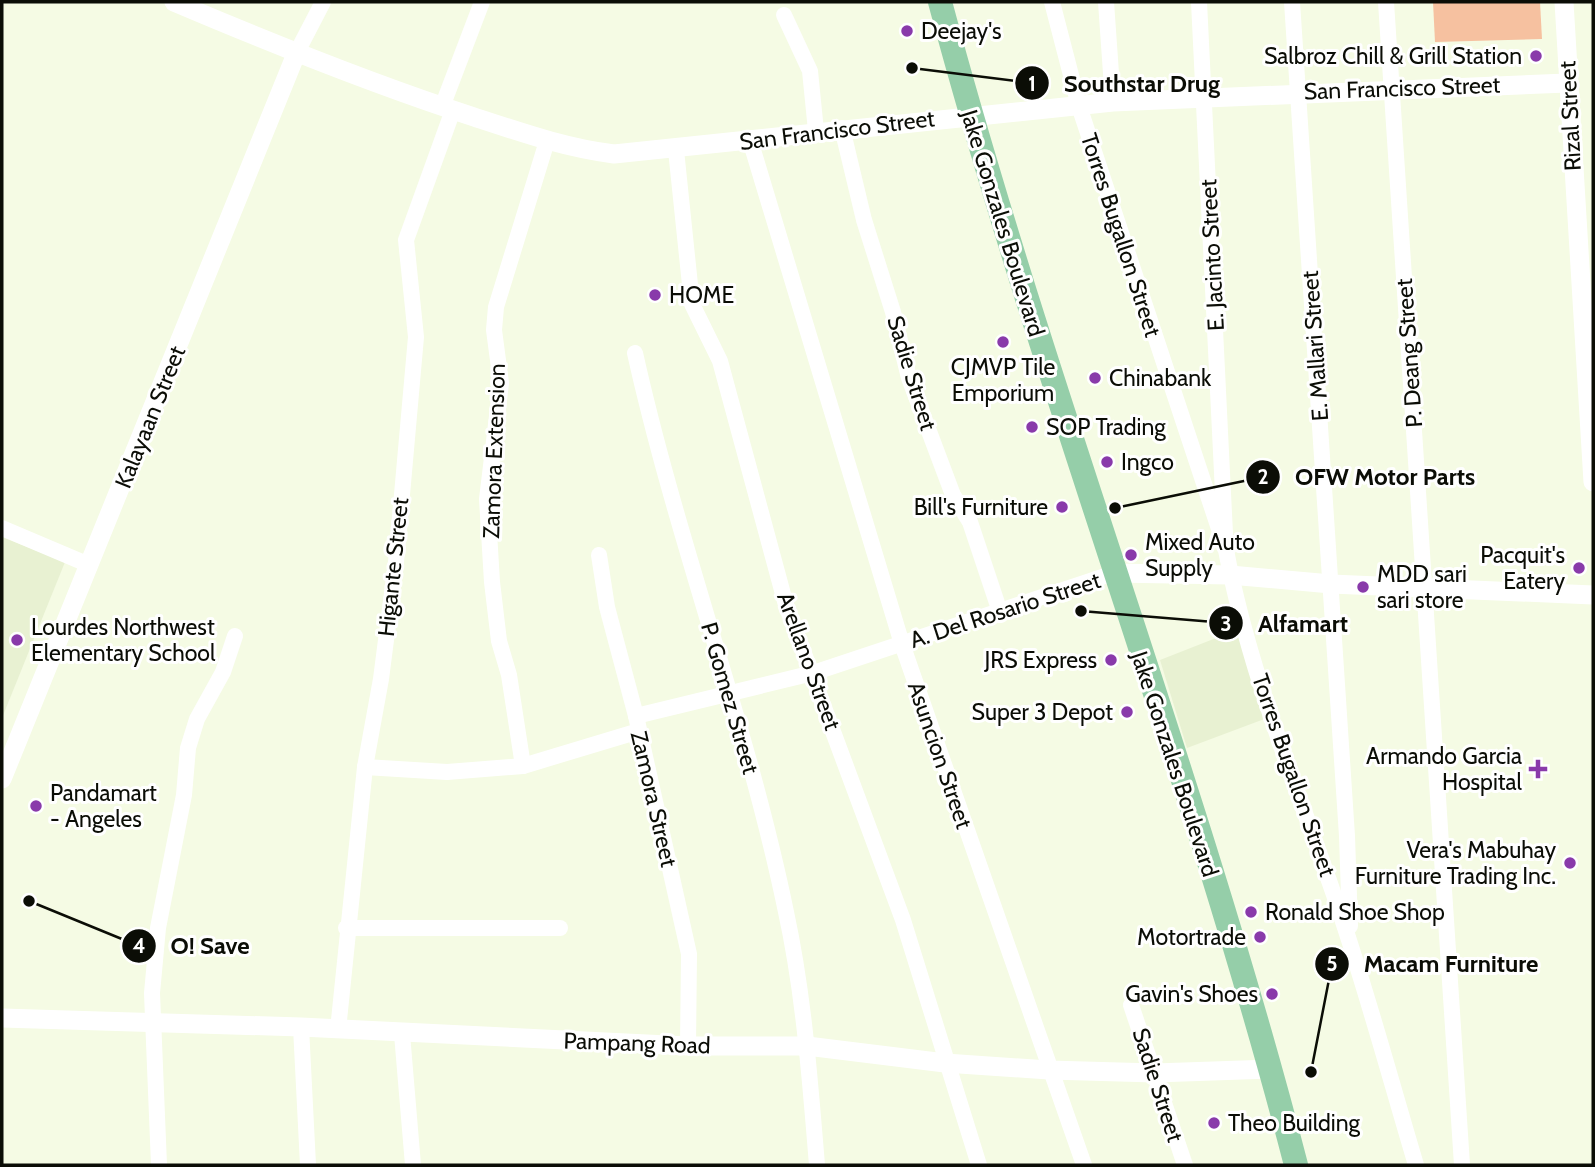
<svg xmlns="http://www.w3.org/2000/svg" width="1595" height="1167" font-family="Cabin,sans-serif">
<rect width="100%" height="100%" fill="#f5fbe4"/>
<g fill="#e8f1d2">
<path d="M 2,537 L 65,562 L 2,718 Z"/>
<path d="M 1239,629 L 1267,718 L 1187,748 L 1160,660 Z"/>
</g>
<path fill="#f6c1a0" d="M 1433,2 L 1540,2 L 1542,39 L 1435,42 Z"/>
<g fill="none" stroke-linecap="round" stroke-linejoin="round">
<g stroke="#fff" stroke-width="16">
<path d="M 1052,2 L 1079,106 L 1226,550 C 1248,668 1295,782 1334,895 C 1365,984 1389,1075 1416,1165"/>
<path d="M 1106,2 L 1113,102"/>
<path d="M 1199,2 L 1225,534"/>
<path d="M 1292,2 L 1347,836 L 1350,926"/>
<path d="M 1386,2 L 1462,1165"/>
<path d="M 784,15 L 810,71 L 816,131"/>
<path d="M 296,54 L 323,2"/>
<path d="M 442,107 L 482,2"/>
<path d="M 842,128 L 864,220 L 893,312 L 909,378 L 953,495 L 970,522 L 1000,612"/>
<path d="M 750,140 L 902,644 L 1084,1165"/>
<path d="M 676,150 L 692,304 L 720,361 L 786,605 L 903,920 L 979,1165"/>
<path d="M 635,353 C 677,542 747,723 786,912 C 804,995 810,1081 817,1165"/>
<path d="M 2,528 L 87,564"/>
<path d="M 599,555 L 607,607 L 636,716 L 689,954 L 688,1046"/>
<path d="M 636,716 L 813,673 L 1114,573"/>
<path d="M 523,766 L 509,675 L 499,641 L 492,582 L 487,499 L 501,383 L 494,330 L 496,307 L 547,141"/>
<path d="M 365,767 L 447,772 L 523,766 L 639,731"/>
<path d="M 346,928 L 560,928"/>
<path d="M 1131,1005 L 1185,1165"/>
<path d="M 301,1027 L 308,1165"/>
<path d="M 338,1030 L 365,767 L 381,679 L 396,562 L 416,337 L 406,240 L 453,110"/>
<path d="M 402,1034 L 413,1165"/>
<path d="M 159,1165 L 152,993 L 158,928 L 184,795 L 188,748 L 197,719 L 223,672 L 235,636"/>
</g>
<g stroke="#fff" stroke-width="19">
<path d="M 174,2 C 273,44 372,84 474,117 C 520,132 565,148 614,154 L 1113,102 L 1567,83"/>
<path d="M 1564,2 L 1593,482"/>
<path d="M 1114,573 L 1230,575 L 1331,584 L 1593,595"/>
<path d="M 2,779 L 296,54"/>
<path d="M 2,1018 L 301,1027 L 688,1046 L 807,1046 L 945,1063 L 1049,1070 L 1155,1073 L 1271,1069"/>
</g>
<path stroke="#95cea9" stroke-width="24" d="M 940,2 C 1045,394 1194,772 1296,1165"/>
</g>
<g fill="#893aaa" stroke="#fff" stroke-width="2.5">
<circle cx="907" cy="31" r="7"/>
<circle cx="1536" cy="56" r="7"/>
<circle cx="655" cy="295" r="7"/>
<circle cx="1003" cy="342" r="7"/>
<circle cx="1095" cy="378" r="7"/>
<circle cx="1032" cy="427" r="7"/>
<circle cx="1107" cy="462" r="7"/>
<circle cx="1062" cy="507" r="7"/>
<circle cx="1131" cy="555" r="7"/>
<circle cx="1579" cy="568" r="7"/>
<circle cx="1363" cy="587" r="7"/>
<circle cx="17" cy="640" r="7"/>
<circle cx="1111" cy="660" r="7"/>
<circle cx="1127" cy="712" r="7"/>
<path d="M1534.5 758.5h7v7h7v7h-7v7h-7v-7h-7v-7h7z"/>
<circle cx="36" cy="806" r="7"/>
<circle cx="1570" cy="863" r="7"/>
<circle cx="1251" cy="912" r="7"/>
<circle cx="1260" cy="937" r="7"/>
<circle cx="1272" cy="994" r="7"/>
<circle cx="1214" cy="1123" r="7"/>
</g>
<g text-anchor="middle" stroke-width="6" stroke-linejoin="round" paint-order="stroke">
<g font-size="23" fill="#0b0d06" stroke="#fff" text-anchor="start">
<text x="921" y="39">Deejay's</text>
<text x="1522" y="64" text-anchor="end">Salbroz Chill &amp; Grill Station</text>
<text x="669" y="303">HOME</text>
<text x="1003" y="375" text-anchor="middle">CJMVP Tile<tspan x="1003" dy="26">Emporium</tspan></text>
<text x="1109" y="386">Chinabank</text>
<text x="1046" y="435">SOP Trading</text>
<text x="1121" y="470">Ingco</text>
<text x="1048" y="515" text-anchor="end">Bill's Furniture</text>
<text x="1145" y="550">Mixed Auto<tspan x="1145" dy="26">Supply</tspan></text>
<text x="1565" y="563" text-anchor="end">Pacquit's<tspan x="1565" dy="26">Eatery</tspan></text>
<text x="1377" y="582">MDD sari<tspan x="1377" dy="26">sari store</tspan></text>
<text x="31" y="635">Lourdes Northwest<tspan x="31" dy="26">Elementary School</tspan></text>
<text x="1097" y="668" text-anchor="end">JRS Express</text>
<text x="1113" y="720" text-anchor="end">Super 3 Depot</text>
<text x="1522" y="764" text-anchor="end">Armando Garcia<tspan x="1522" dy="26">Hospital</tspan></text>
<text x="50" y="801">Pandamart<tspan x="50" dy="26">- Angeles</tspan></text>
<text x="1556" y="858" text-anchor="end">Vera's Mabuhay<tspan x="1556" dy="26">Furniture Trading Inc.</tspan></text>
<text x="1265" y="920">Ronald Shoe Shop</text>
<text x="1246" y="945" text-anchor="end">Motortrade</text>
<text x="1258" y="1002" text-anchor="end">Gavin's Shoes</text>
<text x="1228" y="1131">Theo Building</text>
</g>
<g font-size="23" fill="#0b0d06" stroke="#fff">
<text transform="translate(1402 88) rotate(-2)" y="8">San Francisco Street</text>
<text transform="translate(1570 116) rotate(-93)" y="8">Rizal Street</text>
<text transform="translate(837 130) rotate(-7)" y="8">San Francisco Street</text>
<text transform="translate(1003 223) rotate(73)" y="8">Jake Gonzales Boulevard</text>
<text transform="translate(1121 235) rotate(72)" y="8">Torres Bugallon Street</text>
<text transform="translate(1212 255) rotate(-93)" y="8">E. Jacinto Street</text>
<text transform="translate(1315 346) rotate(-94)" y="8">E. Mallari Street</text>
<text transform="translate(1409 353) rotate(-94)" y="8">P. Deang Street</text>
<text transform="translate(912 373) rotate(73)" y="8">Sadie Street</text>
<text transform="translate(150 417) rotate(-68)" y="8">Kalayaan Street</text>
<text transform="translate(494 451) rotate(-88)" y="8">Zamora Extension</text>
<text transform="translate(393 567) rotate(-84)" y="8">Higante Street</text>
<text transform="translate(1005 610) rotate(-18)" y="8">A. Del Rosario Street</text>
<text transform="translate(809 661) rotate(70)" y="8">Arellano Street</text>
<text transform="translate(730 698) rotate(74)" y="8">P. Gomez Street</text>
<text transform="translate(940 755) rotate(71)" y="8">Asuncion Street</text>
<text transform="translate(1175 764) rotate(72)" y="8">Jake Gonzales Boulevard</text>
<text transform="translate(1294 775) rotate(71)" y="8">Torres Bugallon Street</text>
<text transform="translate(654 799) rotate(77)" y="8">Zamora Street</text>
<text transform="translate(637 1043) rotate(2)" y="8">Pampang Road</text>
<text transform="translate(1158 1085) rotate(72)" y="8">Sadie Street</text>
</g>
</g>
<path fill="none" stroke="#0b0d06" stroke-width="2.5" d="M912 68L1032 83M1115 508L1263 477M1081 611L1226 623M29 901L139 946M1311 1072L1332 964"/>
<g fill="#0b0d06" stroke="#fff" stroke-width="2.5">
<circle cx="912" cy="68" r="7"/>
<circle cx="1115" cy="508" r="7"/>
<circle cx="1081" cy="611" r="7"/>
<circle cx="29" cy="901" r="7"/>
<circle cx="1311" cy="1072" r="7"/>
<circle cx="1032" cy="83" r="18"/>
<circle cx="1263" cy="477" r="18"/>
<circle cx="1226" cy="623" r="18"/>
<circle cx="139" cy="946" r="18"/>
<circle cx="1332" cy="964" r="18"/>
</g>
<g font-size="21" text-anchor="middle" font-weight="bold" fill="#fff">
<text x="1032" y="91">1</text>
<text x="1263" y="484">2</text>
<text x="1226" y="631">3</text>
<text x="139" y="953">4</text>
<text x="1332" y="971">5</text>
</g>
<g font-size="24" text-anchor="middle" font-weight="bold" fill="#0b0d06" stroke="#fff" stroke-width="6" stroke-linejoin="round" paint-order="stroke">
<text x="1142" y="92">Southstar Drug</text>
<text x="1385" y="485">OFW Motor Parts</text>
<text x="1303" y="632">Alfamart</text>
<text x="210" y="954">O! Save</text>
<text x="1451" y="972">Macam Furniture</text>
</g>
<rect width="1595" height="1167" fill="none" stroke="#0b0d06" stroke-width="7"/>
</svg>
